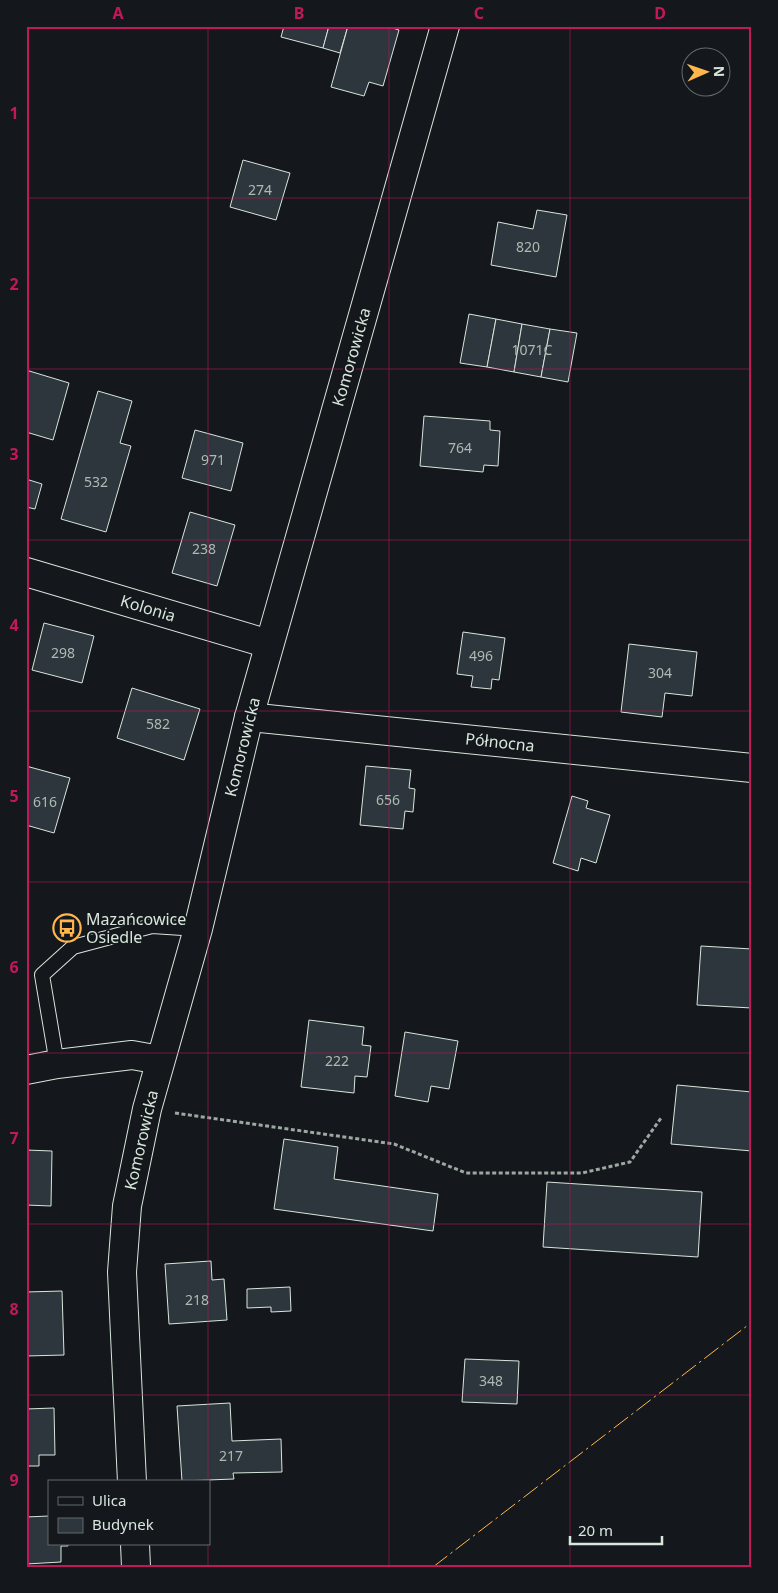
<svg xmlns="http://www.w3.org/2000/svg" width="778" height="1593" font-family="'Noto Sans',sans-serif">
<rect width="100%" height="100%" fill="#14181c"/>
<g fill="#2c363c" stroke="#d8e6dc">
<path d="M 284,26 L 329,26 L 323,48 L 281,37 Z"/>
<path d="M 329,26 L 348,26 L 340,53 L 323,48 Z"/>
<path d="M 348,26 L 386,26 L 399,30 L 383,86 L 369,82 L 364,96 L 331,87 Z"/>
<path d="M 243,160 L 290,173 L 276,220 L 230,207 Z"/>
<path d="M 537,210 L 567,215 L 556,277 L 491,265 L 498,222 L 533,229 Z"/>
<path d="M 469,314 L 496,319 L 487,367 L 460,363 Z"/>
<path d="M 496,319 L 522,324 L 514,372 L 487,367 Z"/>
<path d="M 522,324 L 550,329 L 541,377 L 514,372 Z"/>
<path d="M 550,329 L 577,333 L 568,382 L 541,377 Z"/>
<path d="M 26,370 L 69,383 L 53,440 L 26,432 Z"/>
<path d="M 98,391 L 132,401 L 120,443 L 131,446 L 106,532 L 61,519 Z"/>
<path d="M 424,416 L 490,421 L 490,430 L 500,431 L 498,466 L 484,465 L 483,472 L 420,466 Z"/>
<path d="M 195,430 L 243,443 L 231,491 L 182,478 Z"/>
<path d="M 26,479 L 42,484 L 35,509 L 26,507 Z"/>
<path d="M 190,512 L 235,525 L 217,586 L 172,573 Z"/>
<path d="M 44,623 L 94,636 L 82,683 L 32,670 Z"/>
<path d="M 463,632 L 505,638 L 499,680 L 492,679 L 491,689 L 471,687 L 473,676 L 457,674 Z"/>
<path d="M 629,644 L 697,652 L 692,696 L 665,693 L 662,717 L 621,712 Z"/>
<path d="M 132,688 L 200,709 L 184,760 L 117,738 Z"/>
<path d="M 26,766 L 70,778 L 54,833 L 26,825 Z"/>
<path d="M 366,766 L 411,770 L 409,788 L 415,789 L 413,812 L 405,811 L 403,829 L 360,825 Z"/>
<path d="M 572,796 L 588,801 L 586,808 L 610,815 L 596,863 L 581,858 L 578,871 L 553,863 Z"/>
<path d="M 701,946 L 752,949 L 752,1008 L 697,1005 Z"/>
<path d="M 309,1020 L 364,1027 L 362,1045 L 371,1046 L 367,1077 L 355,1076 L 354,1093 L 301,1087 Z"/>
<path d="M 405,1032 L 458,1041 L 449,1089 L 431,1086 L 428,1102 L 395,1096 Z"/>
<path d="M 677,1085 L 752,1092 L 752,1151 L 671,1144 Z"/>
<path d="M 284,1139 L 338,1147 L 334,1179 L 438,1194 L 433,1231 L 274,1209 Z"/>
<path d="M 26,1150 L 52,1151 L 51,1206 L 26,1205 Z"/>
<path d="M 547,1182 L 702,1192 L 698,1257 L 543,1247 Z"/>
<path d="M 211,1261 L 212,1280 L 224,1279 L 227,1320 L 169,1324 L 165,1264 Z"/>
<path d="M 290,1287 L 291,1311 L 271,1312 L 271,1307 L 247,1308 L 247,1289 Z"/>
<path d="M 62,1291 L 64,1355 L 26,1356 L 26,1292 Z"/>
<path d="M 465,1359 L 519,1361 L 517,1404 L 462,1402 Z"/>
<path d="M 230,1403 L 232,1441 L 281,1439 L 282,1472 L 233,1473 L 234,1479 L 182,1481 L 177,1406 Z"/>
<path d="M 54,1408 L 55,1455 L 39,1455 L 39,1466 L 26,1466 L 26,1409 Z"/>
<path d="M 49,1516 L 49,1544 L 68,1544 L 68,1546 L 61,1546 L 61,1562 L 26,1564 L 26,1517 Z"/>
</g>
<g fill="none" stroke-linecap="round" stroke-linejoin="round">
<g stroke="#d8e6dc" stroke-width="16">
<path id="service" d="M 57,1064 L 42,975 L 73,947 L 152,926 L 198,929"/>
</g>
<g stroke="#d8e6dc" stroke-width="30">
<g id="minor">
<path d="M 26,572 L 269,644"/>
<path d="M 249,717 L 752,768"/>
<path d="M 26,1070 L 57,1064 L 132,1055 L 160,1060"/>
</g>
</g>
<g stroke="#d8e6dc" stroke-width="30">
<g id="tertiary">
<path d="M 132,1482 L 122,1272 L 127,1206 L 147,1109 L 198,929 L 249,717 L 445,26"/>
<path d="M 135,1544 L 136,1567"/>
</g>
</g>
<path stroke="#9da8a2" stroke-width="3" stroke-dasharray="4 2.5" stroke-linecap="butt" d="M 175,1113 L 394,1144 L 466,1173 L 582,1173 L 630,1162 L 661,1118"/>
<use href="#service" stroke="#14181c" stroke-width="14"/>
<use href="#minor" stroke="#14181c" stroke-width="28"/>
<use href="#tertiary" stroke="#14181c" stroke-width="28"/>
<path stroke="#ffb74d" stroke-width="1" stroke-dasharray="18 4 2.5 4" stroke-linecap="butt" d="M 433,1567 L 752,1322"/>
</g>
<path fill="none" stroke="#c2185b" stroke-width="1" stroke-opacity="0.55" d="M 208,26 L 208,1482M 389,26 L 389,1567M 570,26 L 570,1567M 26,198 L 752,198M 26,369 L 752,369M 26,540 L 752,540M 26,711 L 752,711M 26,882 L 752,882M 26,1053 L 752,1053M 26,1224 L 752,1224M 26,1395 L 752,1395M 208,1544 L 208,1567"/>
<defs>
<g id="bus-ring" transform="scale(1.4375)"><circle r="9.5" fill="#14181c" stroke="#ffb74d" stroke-width="1.5"/><path d="M-5-6H5V4H4V6H2V4H-2V6H-4V4H-5ZM-3.5-4V0h7V-4ZM-3.5 1.2v1.5H-2V1.2ZM2 1.2v1.5H3.5V1.2Z" fill="#ffb74d"/></g>
</defs>
<g fill-rule="evenodd">
<use href="#bus-ring" x="67" y="928"/>
</g>
<g text-anchor="middle" stroke-width="4" stroke-linejoin="round" paint-order="stroke">
<g font-size="14" fill="#adbab4">
<text x="260" y="195">274</text>
<text x="528" y="252">820</text>
<text x="532" y="355">1071C</text>
<text x="460" y="453">764</text>
<text x="213" y="465">971</text>
<text x="96" y="487">532</text>
<text x="204" y="554">238</text>
<text x="63" y="658">298</text>
<text x="481" y="661">496</text>
<text x="660" y="678">304</text>
<text x="158" y="729">582</text>
<text x="388" y="805">656</text>
<text x="45" y="807">616</text>
<text x="337" y="1066">222</text>
<text x="197" y="1305">218</text>
<text x="491" y="1386">348</text>
<text x="231" y="1461">217</text>
</g>
<g font-size="16" fill="#d8e6dc" stroke="#14181c">
<text transform="translate(351 357) rotate(-74)" y="6">Komorowicka</text>
<text transform="translate(148 608) rotate(17)" y="6">Kolonia</text>
<text transform="translate(500 742) rotate(6)" y="6">Północna</text>
<text transform="translate(242 747) rotate(-76)" y="6">Komorowicka</text>
<text transform="translate(141 1140) rotate(-77)" y="6">Komorowicka</text>
</g>
<g font-size="16" fill="#d8e6dc" stroke="#14181c" text-anchor="start">
<text x="86" y="925">Mazańcowice<tspan x="86" dy="18">Osiedle</tspan></text>
</g>
</g>
<rect width="778" height="1593" fill="none" stroke="#14181c" stroke-width="55"/>
<rect x="48" y="1480" width="162" height="65" fill="#14181c" stroke="#626a69"/>
<rect x="58" y="1497" width="25" height="8" fill="#14181c" stroke="#626a69"/>
<text x="92" y="1506" font-size="15" fill="#d8e6dc">Ulica</text>
<rect x="58" y="1518" width="25" height="15" fill="#2c363c" stroke="#626a69"/>
<text x="92" y="1530" font-size="15" fill="#d8e6dc">Budynek</text>
<g transform="translate(706 72) rotate(88)"><circle r="24" fill="#14181c" stroke="#626a69"/>
<path d="M0-4L9 19L0 12L-9 19Z" fill="#ffb74d"/>
<text y="-8" font-size="14" font-weight="bold" text-anchor="middle" fill="#d8e6dc">N</text>
</g>
<path d="M570 1536v8h92v-8" fill="none" stroke="#d8e6dc" stroke-width="2.5"/>
<text x="578" y="1536" font-size="15" fill="#d8e6dc" stroke="#14181c" stroke-width="4" paint-order="stroke">20 m</text>
<rect x="28" y="28" width="722" height="1538" fill="none" stroke="#c2185b" stroke-width="2"/>
<g font-size="16" text-anchor="middle" font-weight="bold" fill="#c2185b">
<text x="118" y="19">A</text>
<text x="299" y="19">B</text>
<text x="479" y="19">C</text>
<text x="660" y="19">D</text>
<text x="14" y="119">1</text>
<text x="14" y="290">2</text>
<text x="14" y="460">3</text>
<text x="14" y="631">4</text>
<text x="14" y="802">5</text>
<text x="14" y="973">6</text>
<text x="14" y="1144">7</text>
<text x="14" y="1315">8</text>
<text x="14" y="1486">9</text>
</g>
</svg>
